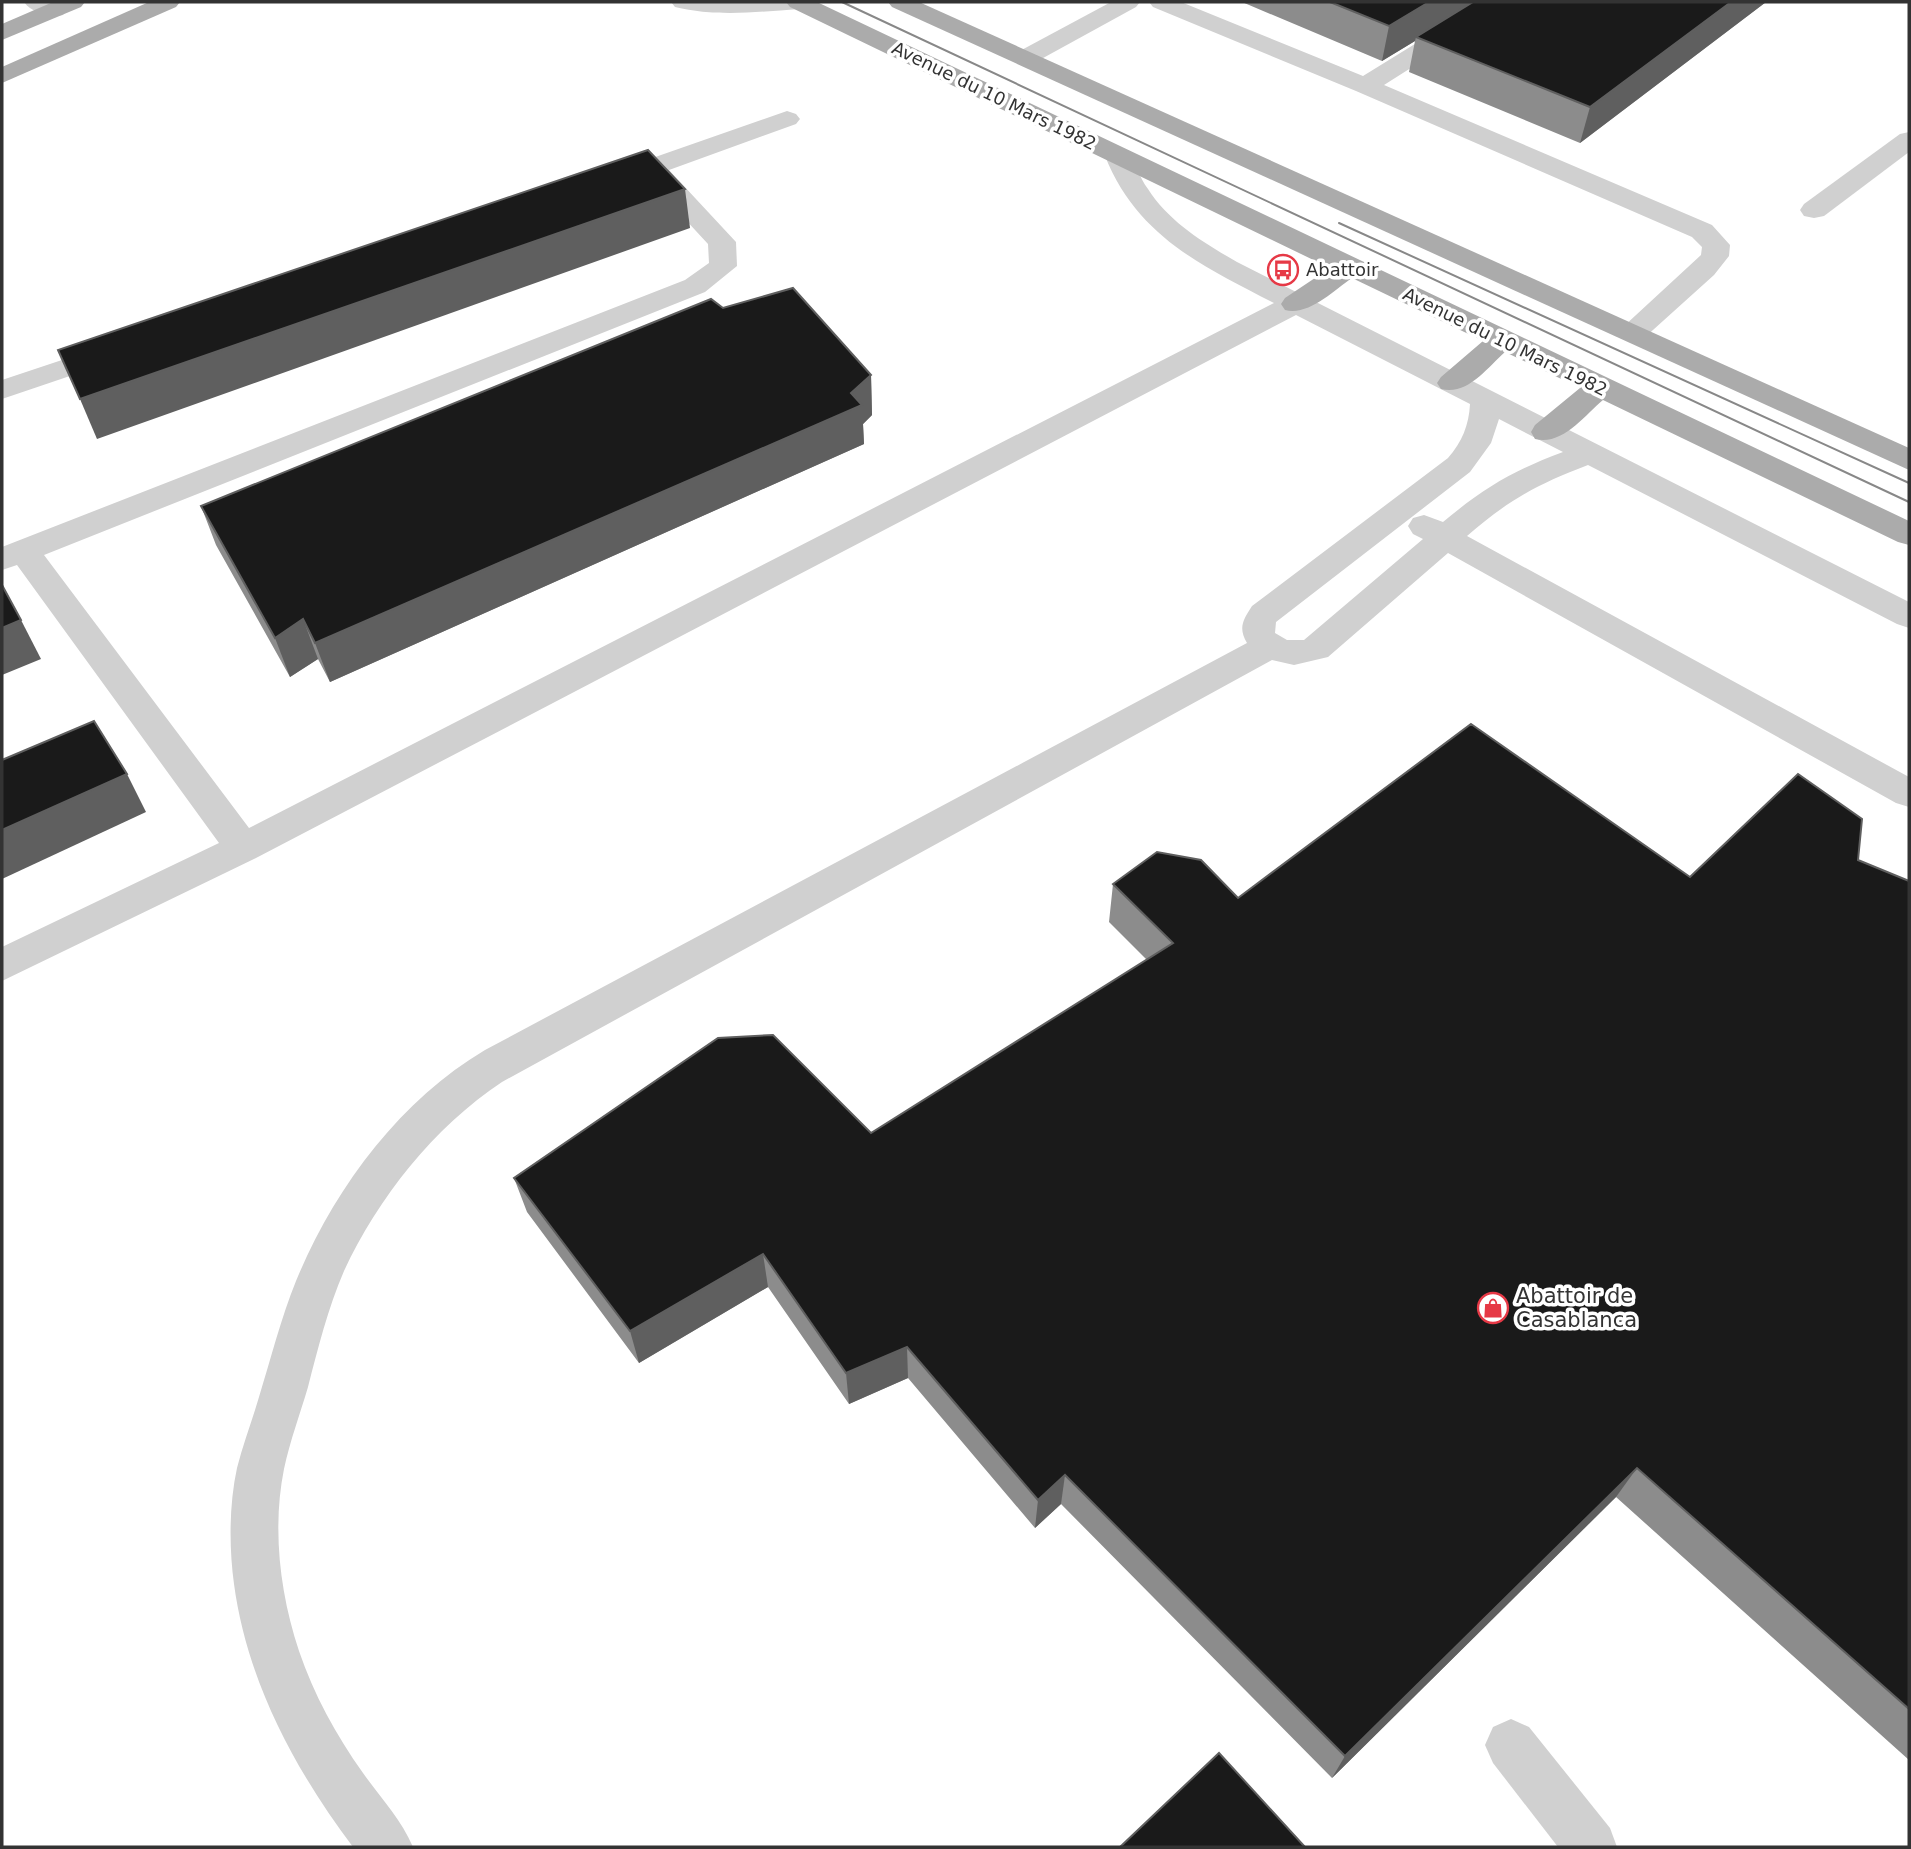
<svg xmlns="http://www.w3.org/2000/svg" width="1911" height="1849" font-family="'DejaVu Sans',sans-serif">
<rect width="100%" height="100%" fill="#fff"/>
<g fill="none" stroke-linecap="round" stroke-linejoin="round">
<g fill="#d0d0d0" fill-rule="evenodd">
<path d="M 24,2 L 55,2 L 66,10 L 63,15 C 50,18 32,13 24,2 Z"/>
<path d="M 671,2 L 811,2 L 807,7 L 799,9 C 757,12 716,17 675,7 Z"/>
<path d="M 1111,2 L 1140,2 L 1136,7 L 1034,63 L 1025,65 L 1016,63 L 1013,58 L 1016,53 Z"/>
<path d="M 1149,2 L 1181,2 L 1363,76 L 1483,2 L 1511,2 L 1507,7 L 1384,85 L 1712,225 L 1730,245 L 1729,256 L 1714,275 L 1643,339 L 1633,342 L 1623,339 L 1618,333 L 1623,327 L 1701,255 L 1702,247 L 1692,237 L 1356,91 L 1153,7 Z"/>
<path d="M 787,111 L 796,114 L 800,119 L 796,124 L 669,170 L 736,242 L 737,266 L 705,292 L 44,555 L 249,828 L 1274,303 C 1202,266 1137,236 1105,156 L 1109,150 L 1118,148 L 1127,150 C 1136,163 1139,177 1148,189 C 1169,222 1204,243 1237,262 L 1909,602 L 1909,628 L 1897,624 L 1588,465 C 1536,485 1510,499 1467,536 L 1909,777 L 1909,807 L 1896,803 L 1448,553 L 1328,657 L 1294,665 L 1272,660 L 502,1082 C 434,1127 378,1198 344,1271 C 328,1308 318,1348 308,1387 C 300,1414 290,1441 284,1469 C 272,1529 280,1594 299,1651 C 314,1695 336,1735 363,1773 C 380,1797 401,1819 413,1847 L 353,1847 C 295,1770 247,1681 234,1584 C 229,1547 229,1505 237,1468 C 243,1444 252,1421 259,1397 C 271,1358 281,1318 296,1281 C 334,1189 399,1101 485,1050 L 1247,643 C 1238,628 1243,620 1252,606 L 1448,458 C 1462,442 1469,425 1470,404 L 1296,315 L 256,858 L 2,981 L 2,947 L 219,843 L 17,565 L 2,570 L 2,547 L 685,280 L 709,263 L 708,244 L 647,178 L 630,183 L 621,181 L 617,175 L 621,169 ZM 1499,419 L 1563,452 C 1512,471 1484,488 1443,522 L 1424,515 L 1413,518 L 1408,526 L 1413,534 L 1423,539 L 1304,640 L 1287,640 L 1275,633 L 1276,622 L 1470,472 L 1491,443 Z"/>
<path d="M 1909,132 L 1909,152 L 1824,216 L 1814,218 L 1804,216 L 1800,210 L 1804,204 L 1900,134 Z"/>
<path d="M 116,342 L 126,345 L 131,351 L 126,357 L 2,399 L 2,380 Z"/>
<path d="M 1511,1719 L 1529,1727 L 1610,1828 L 1617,1847 L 1558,1847 L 1493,1763 L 1485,1745 L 1493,1727 Z"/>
</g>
<g fill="#ababab" fill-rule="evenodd">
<path d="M 53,2 L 85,2 L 81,7 L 2,40 L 2,24 Z"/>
<path d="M 149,2 L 180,2 L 176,7 L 2,83 L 2,67 Z"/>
<path d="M 786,2 L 817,2 L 1909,521 L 1909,545 L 1898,542 L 1603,400 C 1584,416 1562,446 1535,439 L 1531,432 L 1535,425 L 1580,388 L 1505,352 C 1487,368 1467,396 1441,389 L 1437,383 L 1441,377 L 1483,341 L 1352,278 C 1333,291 1309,316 1285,310 L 1281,304 L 1285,298 L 1330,268 L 790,7 Z"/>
<path d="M 888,2 L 919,2 L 1909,448 L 1909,470 L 892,7 Z"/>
</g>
<g stroke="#888" stroke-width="2">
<path d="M 842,2 L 1909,502"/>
<path d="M 1339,223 L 1909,483"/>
</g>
</g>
<g fill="#8c8c8c">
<path d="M 1242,2 L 1766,2 L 1580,143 L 1409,72 L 1415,41 L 1382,61 Z"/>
<path d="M 723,308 L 871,375 L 872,415 L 863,424 L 864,444 L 330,682 L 318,659 L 290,677 L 216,545 L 201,506 Z"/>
<path d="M 1858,860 L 1909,881 L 1909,1760 L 1616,1497 L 1332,1778 L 1061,1504 L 1035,1528 L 908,1378 L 849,1404 L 768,1287 L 639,1363 L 527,1212 L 514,1178 L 871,1133 L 1147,960 L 1109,922 L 1113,884 L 1238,898 L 1690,877 Z"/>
</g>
<g fill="#5f5f5f">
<path d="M 1429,2 L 1478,2 L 1416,37 L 1415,41 L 1382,61 L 1389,26 Z"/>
<path d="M 1731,2 L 1766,2 L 1580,143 L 1590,107 Z"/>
<path d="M 685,189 L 690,228 L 97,439 L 80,399 Z"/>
<path d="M 871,375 L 872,415 L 863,424 L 864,444 L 330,682 L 315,643 L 851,393 Z"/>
<path d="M 303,619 L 318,659 L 290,677 L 275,638 Z"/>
<path d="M 21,620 L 41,659 L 2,675 L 2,628 Z"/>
<path d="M 127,774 L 146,812 L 2,879 L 2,830 Z"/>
<path d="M 763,1254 L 768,1287 L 639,1363 L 630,1331 Z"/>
<path d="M 907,1347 L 908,1378 L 849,1404 L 846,1373 Z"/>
<path d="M 1637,1468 L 1616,1497 L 1332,1778 L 1345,1756 Z"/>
<path d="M 1065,1475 L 1061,1504 L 1035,1528 L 1038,1500 Z"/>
</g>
<g fill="#1a1a1a" stroke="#5f5f5f" stroke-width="2">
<path d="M 1330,2 L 1429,2 L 1389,26 Z"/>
<path d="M 1473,2 L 1731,2 L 1590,107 L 1416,37 Z"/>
<path d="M 648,150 L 685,189 L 80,399 L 58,350 Z"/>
<path d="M 793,288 L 871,375 L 851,393 L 862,405 L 315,643 L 303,619 L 275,638 L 201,506 L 711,299 L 723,308 Z"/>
<path d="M 2,585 L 21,620 L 2,628 Z"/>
<path d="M 94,721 L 127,774 L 2,830 L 2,760 Z"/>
<path d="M 1471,724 L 1690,877 L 1798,774 L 1862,819 L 1858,860 L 1909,881 L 1909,1709 L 1637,1468 L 1345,1756 L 1065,1475 L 1038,1500 L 907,1347 L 846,1373 L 763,1254 L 630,1331 L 514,1178 L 718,1038 L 773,1035 L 871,1133 L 1173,943 L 1113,884 L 1157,852 L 1201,860 L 1238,898 Z"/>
<path d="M 1219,1753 L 1305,1847 L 1120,1847 Z"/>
</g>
<defs>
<g id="bus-ring" transform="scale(1.575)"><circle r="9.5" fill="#fff" stroke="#e63946" stroke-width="1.5"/><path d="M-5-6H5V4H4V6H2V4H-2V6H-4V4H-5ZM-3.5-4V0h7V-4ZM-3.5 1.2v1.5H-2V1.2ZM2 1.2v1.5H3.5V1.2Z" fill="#e63946"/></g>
<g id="shop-ring" transform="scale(1.575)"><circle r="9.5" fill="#fff" stroke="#e63946" stroke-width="1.5"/><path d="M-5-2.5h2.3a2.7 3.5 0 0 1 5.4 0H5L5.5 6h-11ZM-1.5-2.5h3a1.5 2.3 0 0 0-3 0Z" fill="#e63946"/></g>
</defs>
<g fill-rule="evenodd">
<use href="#bus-ring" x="1283" y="270"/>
<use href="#shop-ring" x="1493" y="1308"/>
</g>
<g text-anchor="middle" stroke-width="7" stroke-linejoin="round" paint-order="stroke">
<g font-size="18" fill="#333" stroke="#fff">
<text transform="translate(994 96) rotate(26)" y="6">Avenue du 10 Mars 1982</text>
<text transform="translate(1505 342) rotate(26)" y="6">Avenue du 10 Mars 1982</text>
</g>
<g font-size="18" fill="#333" stroke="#fff" text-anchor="start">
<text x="1306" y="276">Abattoir</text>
</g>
<g font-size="21" fill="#333" stroke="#fff" text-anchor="start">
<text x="1516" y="1303">Abattoir de<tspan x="1516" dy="24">Casablanca</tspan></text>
</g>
</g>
<rect width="1911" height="1849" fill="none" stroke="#333333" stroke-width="7"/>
</svg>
